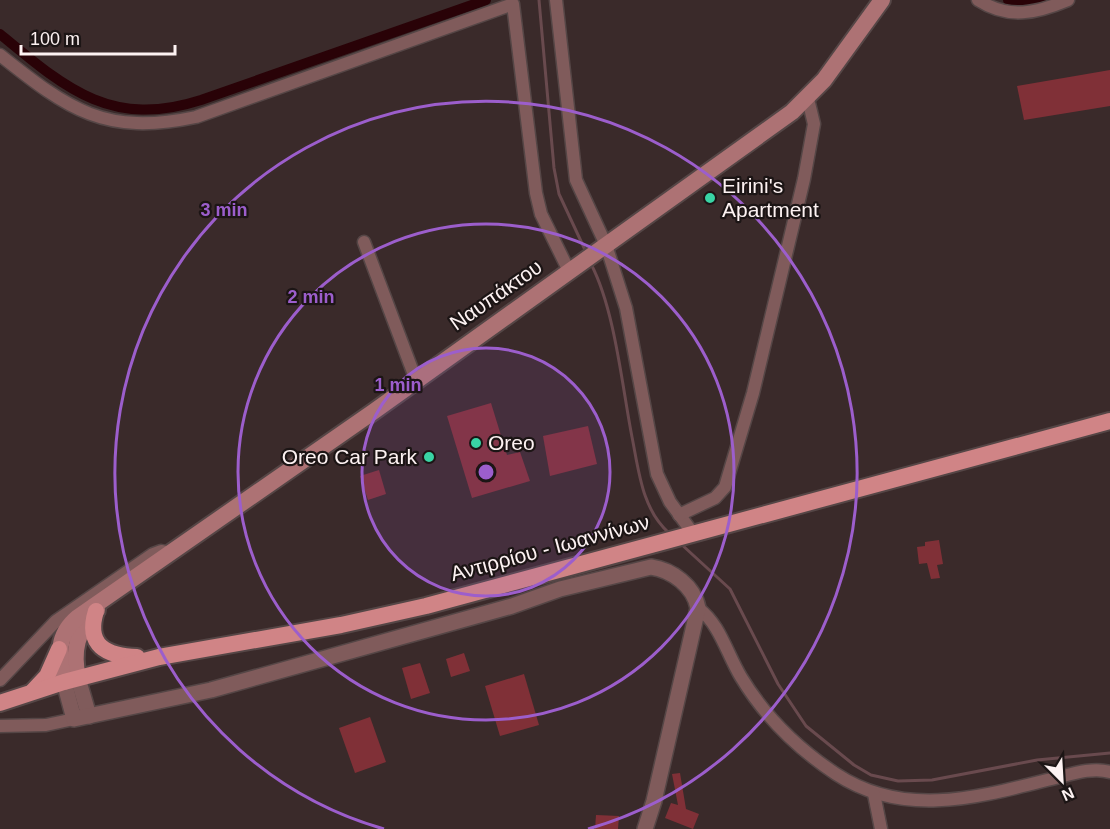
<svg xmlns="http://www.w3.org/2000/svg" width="1110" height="829" font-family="Helvetica,sans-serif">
<rect width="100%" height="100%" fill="#3a2a2a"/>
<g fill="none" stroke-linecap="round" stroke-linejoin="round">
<g stroke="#694a4e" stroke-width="3">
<path d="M 539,0 L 554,168 L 559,194 L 586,252"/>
<path d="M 591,264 C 615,310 622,386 632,437 C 639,472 642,509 669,533"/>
<path d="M 681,544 L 730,589 L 778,684 L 806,726 L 854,765 L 871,775 L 898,781 L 932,780 L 1037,760 L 1110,753"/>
</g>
<g stroke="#290207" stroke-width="10">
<path d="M 1008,0 L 1043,0"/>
<path d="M 0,34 C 65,88 111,129 201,100 L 486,0"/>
</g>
</g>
<g fill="#803037">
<path d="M 1110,70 L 1110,106 L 1024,120 L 1017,86 Z"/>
<path d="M 491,403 L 507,455 L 520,452 L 530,481 L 472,498 L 447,416 Z"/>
<path d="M 588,426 L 597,464 L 550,476 L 543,436 Z"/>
<path d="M 379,470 L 386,494 L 368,500 L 360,476 Z"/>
<path d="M 939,540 L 943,564 L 937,565 L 940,578 L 931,579 L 927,563 L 919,564 L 917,547 L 925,546 L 925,542 Z"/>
<path d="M 464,653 L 470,671 L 451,677 L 446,659 Z"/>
<path d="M 420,663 L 430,693 L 411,699 L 402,668 Z"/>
<path d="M 524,674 L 539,725 L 500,736 L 485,686 Z"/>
<path d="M 370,717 L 386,762 L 355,773 L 339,728 Z"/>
<path d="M 680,773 L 686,809 L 699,814 L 693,829 L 665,818 L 671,803 L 678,805 L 672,774 Z"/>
<path d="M 596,815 L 619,816 L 618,829 L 595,829 Z"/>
</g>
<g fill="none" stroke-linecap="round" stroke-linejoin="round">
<g stroke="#554646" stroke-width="15">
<g id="minor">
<path d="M 556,0 L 576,180 L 606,245 L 626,308 L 657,474 L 670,502 L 692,532"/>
<path d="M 978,0 C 1009,20 1037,13 1068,0"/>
<path d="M 0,55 C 69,110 105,136 196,117 L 513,4 L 536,193 L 541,214 L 569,271"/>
<path d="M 364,242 L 416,380"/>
<path d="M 679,515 L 715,498 L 725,487 L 753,393 L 804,179 L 814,124 L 808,99"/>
<path d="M 698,608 C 720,624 727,654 741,677 C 765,717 797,748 836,774 C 903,818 976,798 1047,780 C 1066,776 1091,766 1110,772"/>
<path d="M 0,680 L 56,621 L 153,554 L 161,551 L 171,553"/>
<path d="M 0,726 L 46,725 L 74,719"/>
<path d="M 874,794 L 881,829"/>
</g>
</g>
<g stroke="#554646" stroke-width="18">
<g id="tertiary">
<path d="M 78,678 L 89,716"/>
<path d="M 64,682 L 74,719 L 211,690 L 512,606 L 560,589 L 651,567 C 672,570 694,586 698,608 L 654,801 L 645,829"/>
</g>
</g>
<g stroke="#554646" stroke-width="20">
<g id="secondary">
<path d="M 78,678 C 72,650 77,631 97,610"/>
<path d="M 64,682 C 58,656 56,635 78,617 L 373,412 L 792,112 L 824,80 L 882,0"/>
</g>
</g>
<g stroke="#554646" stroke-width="20">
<g id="primary">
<path d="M 96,611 C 85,646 107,656 137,657"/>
<path d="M 33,691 L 47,676 L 59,649"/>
<path d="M 0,703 L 64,682 L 159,657 L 341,625 L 426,606 L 1110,421"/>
</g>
</g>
<use href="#minor" stroke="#805b5b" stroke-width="12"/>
<use href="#tertiary" stroke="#805b5b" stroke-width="15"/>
<use href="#secondary" stroke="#ad7274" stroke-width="16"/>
<use href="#primary" stroke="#d08486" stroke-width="16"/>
</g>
<circle cx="486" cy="472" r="124" fill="#9c5ecc" fill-opacity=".12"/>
<g fill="none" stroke="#9c5ecc" stroke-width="3">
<circle cx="486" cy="472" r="124"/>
<circle cx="486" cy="472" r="248"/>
<path d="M384 829A371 371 0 1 1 588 829"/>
</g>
<g fill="#39d4a5" stroke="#1c1515" stroke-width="2">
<circle cx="710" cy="198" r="6"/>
<circle cx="476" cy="443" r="6"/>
<circle cx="429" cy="457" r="6"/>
</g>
<g text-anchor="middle" stroke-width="4.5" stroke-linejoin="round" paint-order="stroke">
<g font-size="21" fill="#fdf2f2" stroke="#1c1515" text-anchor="start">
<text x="722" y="193">Eirini's<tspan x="722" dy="24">Apartment</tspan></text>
<text x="488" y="450">Oreo</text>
<text x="417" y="464" text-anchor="end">Oreo Car Park</text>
</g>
<g font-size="21" fill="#fdf2f2" stroke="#1c1515">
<text transform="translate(496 295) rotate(-35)" y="7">Ναυπάκτου</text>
<text transform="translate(550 548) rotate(-15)" y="7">Αντιρρίου - Ιωαννίνων</text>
</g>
</g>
<circle cx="486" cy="472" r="9" fill="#9c5ecc" stroke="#1c1515" stroke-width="3"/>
<g font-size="18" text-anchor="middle" font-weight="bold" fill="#9c5ecc" stroke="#1c1515" stroke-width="4.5" stroke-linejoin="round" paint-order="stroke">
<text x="224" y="216">3 min</text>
<text x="311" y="303">2 min</text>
<text x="398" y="391">1 min</text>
</g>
<g transform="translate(1062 781) rotate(156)" stroke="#1c1515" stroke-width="4.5" paint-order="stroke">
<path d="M0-4.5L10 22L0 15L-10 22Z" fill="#fdf2f2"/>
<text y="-9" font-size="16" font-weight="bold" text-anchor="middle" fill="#fdf2f2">N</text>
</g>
<path d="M21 45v9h154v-9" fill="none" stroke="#fdf2f2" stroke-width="3"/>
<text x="30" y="45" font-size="18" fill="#fdf2f2" stroke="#1c1515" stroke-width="4.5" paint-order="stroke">100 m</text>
</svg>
